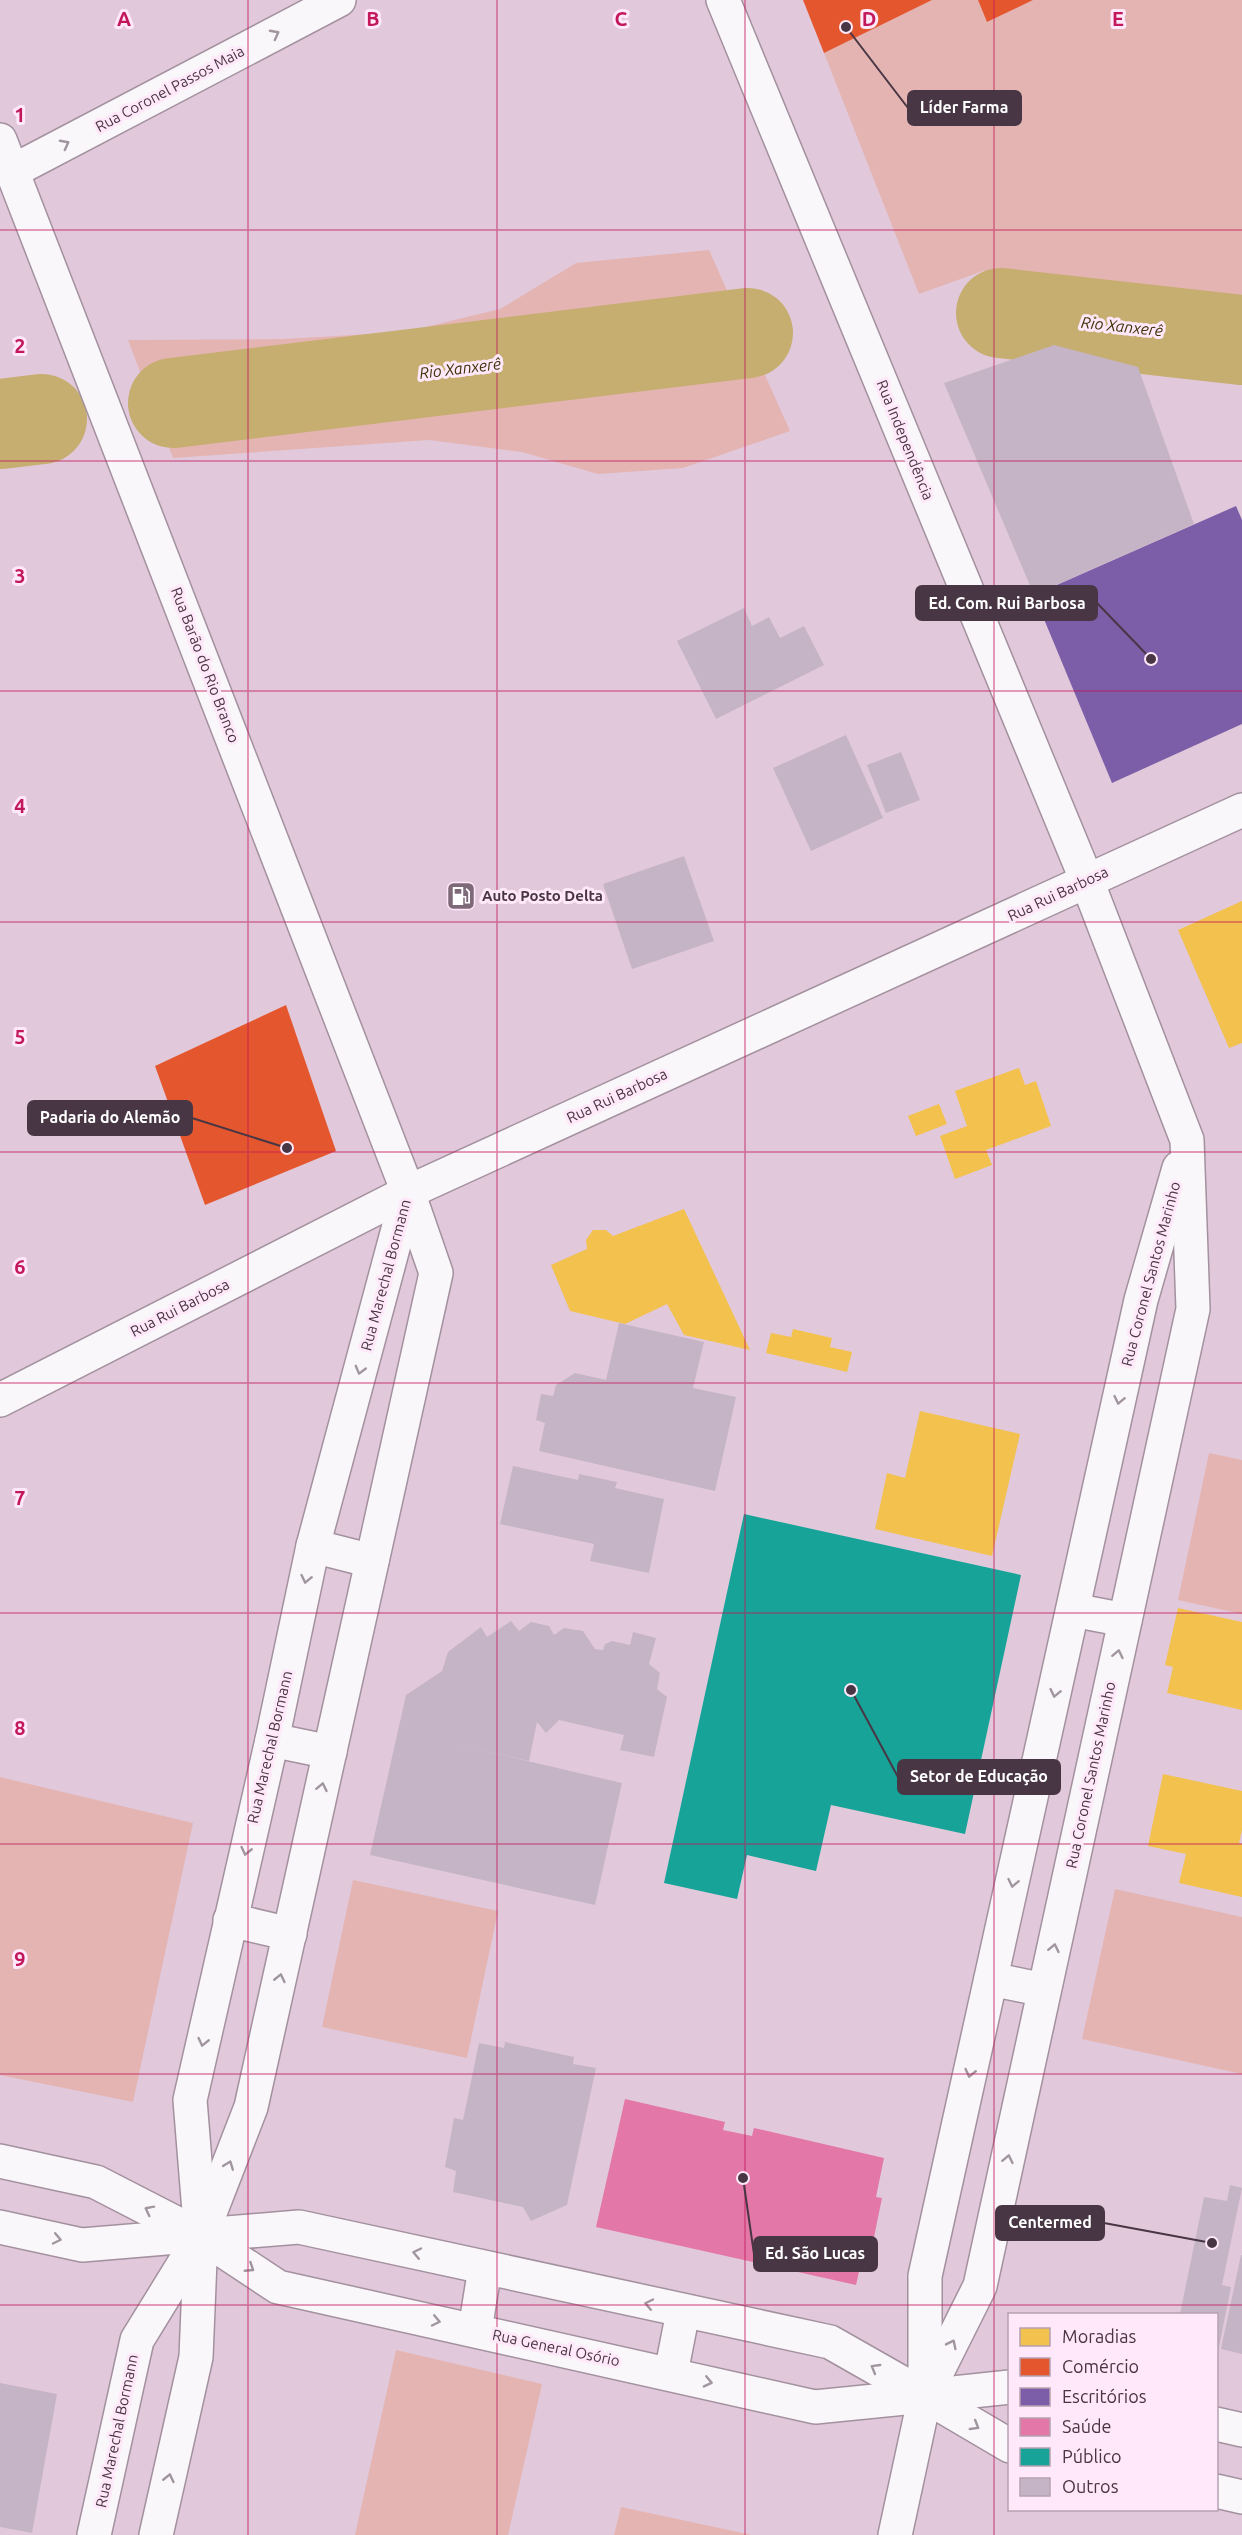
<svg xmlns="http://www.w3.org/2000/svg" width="1242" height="2535" font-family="Ubuntu,sans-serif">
<rect width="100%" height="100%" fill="#e1c9db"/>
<g fill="#e4b4b2">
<path d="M 932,0 L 978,0 L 987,22 L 1033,0 L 1242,0 L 1242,317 L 1109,305 L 983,271 L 919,294 L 824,53 Z"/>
<path d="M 709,250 L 790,431 L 683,468 L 598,474 L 522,452 L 429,440 L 173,458 L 128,340 L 283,339 L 405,332 L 500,309 L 576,263 Z"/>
<path d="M 0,387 L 24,447 L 0,459 Z"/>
<path d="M 1209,1453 L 1242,1460 L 1242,1614 L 1178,1600 Z"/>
<path d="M 0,1777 L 193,1823 L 133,2102 L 0,2075 Z"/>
<path d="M 353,1880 L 498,1911 L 467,2058 L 322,2027 Z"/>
<path d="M 1115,1889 L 1242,1917 L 1242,2074 L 1082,2039 Z"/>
<path d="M 396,2350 L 542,2384 L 508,2535 L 355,2535 Z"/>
<path d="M 621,2507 L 752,2535 L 614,2535 Z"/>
</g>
<g fill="#f2c14e">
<path d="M 1242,901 L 1242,1043 L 1229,1048 L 1178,930 Z"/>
<path d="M 1019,1068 L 1025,1085 L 1036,1081 L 1051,1126 L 986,1150 L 992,1165 L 955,1179 L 940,1136 L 967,1126 L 955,1091 Z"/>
<path d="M 939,1104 L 947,1124 L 916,1136 L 908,1116 Z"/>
<path d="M 684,1209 L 750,1350 L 684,1335 L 667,1304 L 625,1324 L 570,1311 L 551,1265 L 587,1249 L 586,1240 L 593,1230 L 606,1230 L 613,1236 Z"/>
<path d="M 793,1329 L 832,1338 L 830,1347 L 852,1352 L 847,1372 L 766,1353 L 771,1333 L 791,1337 Z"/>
<path d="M 920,1411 L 1020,1434 L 992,1556 L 875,1529 L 887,1473 L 905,1478 Z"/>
<path d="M 1178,1608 L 1242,1622 L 1242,1710 L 1167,1693 L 1173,1667 L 1165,1665 Z"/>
<path d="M 1163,1774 L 1242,1791 L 1242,1830 L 1239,1843 L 1242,1844 L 1242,1897 L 1179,1883 L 1186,1854 L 1148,1846 Z"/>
</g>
<g fill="#e4572e">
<path d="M 803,0 L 932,0 L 824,53 Z"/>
<path d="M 978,0 L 1033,0 L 987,22 Z"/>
<path d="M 286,1005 L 336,1151 L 205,1205 L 155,1066 Z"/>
</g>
<path fill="#7b5ea7" d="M 1236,506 L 1242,520 L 1242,724 L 1112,783 L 1034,595 Z"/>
<path fill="#e377a8" d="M 625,2099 L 725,2122 L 723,2130 L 752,2136 L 754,2128 L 884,2158 L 876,2197 L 882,2198 L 873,2242 L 866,2241 L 856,2285 L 596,2227 Z"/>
<path fill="#17a398" d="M 744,1514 L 1021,1575 L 965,1834 L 831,1805 L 816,1871 L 747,1855 L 737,1899 L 664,1883 Z"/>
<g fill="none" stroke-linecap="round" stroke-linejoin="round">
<g stroke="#c6ad70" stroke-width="90">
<path d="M 1001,313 L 1242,340"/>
<path d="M 173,403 L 748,333"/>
<path d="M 0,424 L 42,419"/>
</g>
</g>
<g fill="#c5b4c5">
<path d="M 1054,345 L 1138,367 L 1194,524 L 1034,595 L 944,383 Z"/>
<path d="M 744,608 L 752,626 L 769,617 L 780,638 L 804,626 L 824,665 L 716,719 L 677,641 Z"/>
<path d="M 846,735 L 883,818 L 811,851 L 773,768 Z"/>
<path d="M 901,752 L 920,800 L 886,813 L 867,765 Z"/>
<path d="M 684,856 L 714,941 L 632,969 L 603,884 Z"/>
<path d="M 619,1323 L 704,1342 L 693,1388 L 736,1397 L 715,1491 L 539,1451 L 545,1423 L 536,1420 L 541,1394 L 553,1396 L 556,1385 L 575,1373 L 606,1380 Z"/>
<path d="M 513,1466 L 578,1480 L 579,1474 L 617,1482 L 615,1488 L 664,1499 L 649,1573 L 590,1561 L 594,1544 L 500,1524 Z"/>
<path d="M 511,1621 L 519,1631 L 531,1622 L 549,1626 L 554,1635 L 564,1628 L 583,1631 L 595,1649 L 603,1650 L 605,1644 L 612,1641 L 630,1645 L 633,1632 L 656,1638 L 649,1664 L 660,1673 L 657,1689 L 667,1697 L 654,1757 L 620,1750 L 624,1735 L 559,1720 L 546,1733 L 537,1722 L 529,1761 L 445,1742 L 622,1783 L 595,1905 L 370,1855 L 406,1695 L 442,1671 L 448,1652 L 481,1627 L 487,1637 Z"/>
<path d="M 505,2042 L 574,2057 L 573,2064 L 596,2068 L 567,2205 L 531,2221 L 523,2207 L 453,2192 L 456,2171 L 445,2167 L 454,2118 L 463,2120 L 479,2043 L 504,2048 Z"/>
<path d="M 1230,2185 L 1242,2188 L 1222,2285 L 1231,2287 L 1218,2352 L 1216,2314 L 1180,2314 L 1204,2197 L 1227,2201 Z"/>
<path d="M 1241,2255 L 1242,2255 L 1242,2354 L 1221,2349 Z"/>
<path d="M 0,2383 L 57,2394 L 32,2533 L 0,2527 Z"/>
</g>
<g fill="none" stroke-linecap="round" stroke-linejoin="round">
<g stroke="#a3919f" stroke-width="36">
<g id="street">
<path d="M 313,1546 L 372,1561"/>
<path d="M 1073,1610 L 1125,1620"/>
<path d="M 272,1740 L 330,1752"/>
<path d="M 230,1920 L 290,1934"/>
<path d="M 991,1979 L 1044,1990"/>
<path d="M 925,2396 L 980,2286 L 1193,1309 L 1187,1140 L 1087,881"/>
<path d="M 94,2535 L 137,2340 L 201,2236 L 190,2100 L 272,1740 L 313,1546 L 408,1192"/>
<path d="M 156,2535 L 196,2357 L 201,2236 L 251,2107 L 436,1273 L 408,1192"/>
<path d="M 895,2535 L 925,2396 L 925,2276 L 1141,1300 L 1179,1168"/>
</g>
</g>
<g stroke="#a3919f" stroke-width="36">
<g id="secondary">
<path d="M 723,0 L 1087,881"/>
<path d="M 0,140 L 408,1192"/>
<path d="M 13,171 L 339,0"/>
<path d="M 0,1400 L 408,1192 L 1242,810"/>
<path d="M 0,2161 L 96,2182 L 201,2236 L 278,2287 L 815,2407 L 925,2396 L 1010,2446"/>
<path d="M 0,2227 L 82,2245 L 299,2227 L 830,2342 L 925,2396 L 1010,2387"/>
<path d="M 475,2330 L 485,2268"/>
<path d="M 671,2373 L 683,2312"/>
<path d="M 1216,2424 L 1242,2430"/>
<path d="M 1216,2491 L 1242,2497"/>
</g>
</g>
<use href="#street" stroke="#faf7fa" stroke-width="33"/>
<use href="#secondary" stroke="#faf7fa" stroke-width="33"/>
</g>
<defs><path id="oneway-chevron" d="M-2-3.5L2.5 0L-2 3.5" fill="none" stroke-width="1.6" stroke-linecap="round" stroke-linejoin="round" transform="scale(1.5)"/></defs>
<g stroke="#a1969f">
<use href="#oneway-chevron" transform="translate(275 34) rotate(-28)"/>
<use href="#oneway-chevron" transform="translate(65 144) rotate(-28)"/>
<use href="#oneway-chevron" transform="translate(360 1370) rotate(105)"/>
<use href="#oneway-chevron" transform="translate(1119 1400) rotate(102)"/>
<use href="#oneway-chevron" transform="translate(306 1579) rotate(102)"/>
<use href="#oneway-chevron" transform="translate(1118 1654) rotate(-78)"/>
<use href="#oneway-chevron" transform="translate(1055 1693) rotate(102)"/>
<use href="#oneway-chevron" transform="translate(322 1787) rotate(-78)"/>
<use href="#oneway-chevron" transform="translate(246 1851) rotate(103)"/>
<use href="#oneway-chevron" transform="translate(1013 1883) rotate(102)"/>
<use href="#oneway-chevron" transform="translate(1054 1948) rotate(-78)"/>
<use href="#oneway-chevron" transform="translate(280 1978) rotate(-77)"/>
<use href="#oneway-chevron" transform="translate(203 2042) rotate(103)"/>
<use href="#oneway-chevron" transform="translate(970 2073) rotate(103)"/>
<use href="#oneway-chevron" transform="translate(1008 2159) rotate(-78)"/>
<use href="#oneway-chevron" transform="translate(229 2165) rotate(-69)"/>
<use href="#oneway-chevron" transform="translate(149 2210) rotate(-153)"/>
<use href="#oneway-chevron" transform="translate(57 2239) rotate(12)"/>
<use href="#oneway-chevron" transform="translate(417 2253) rotate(-168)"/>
<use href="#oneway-chevron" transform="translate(250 2268) rotate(33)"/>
<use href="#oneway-chevron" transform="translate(649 2304) rotate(-168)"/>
<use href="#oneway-chevron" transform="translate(436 2321) rotate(12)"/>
<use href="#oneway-chevron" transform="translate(952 2344) rotate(-64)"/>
<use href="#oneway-chevron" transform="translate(875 2368) rotate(-150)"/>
<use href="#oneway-chevron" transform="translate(708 2382) rotate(13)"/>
<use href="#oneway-chevron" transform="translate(975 2426) rotate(31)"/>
<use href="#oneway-chevron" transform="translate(169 2478) rotate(-77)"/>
</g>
<path fill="none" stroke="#c2185b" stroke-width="1.5" stroke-opacity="0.55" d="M 248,0 L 248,2535M 497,0 L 497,2535M 745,0 L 745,2535M 994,0 L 994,2535M 0,230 L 1242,230M 0,461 L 1242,461M 0,691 L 1242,691M 0,922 L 1242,922M 0,1152 L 1242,1152M 0,1383 L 1242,1383M 0,1613 L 1242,1613M 0,1844 L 1242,1844M 0,2074 L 1242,2074M 0,2305 L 1242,2305"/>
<defs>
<g id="fuel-square" transform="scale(1.5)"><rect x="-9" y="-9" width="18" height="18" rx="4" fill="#7e6979" stroke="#ffe8f9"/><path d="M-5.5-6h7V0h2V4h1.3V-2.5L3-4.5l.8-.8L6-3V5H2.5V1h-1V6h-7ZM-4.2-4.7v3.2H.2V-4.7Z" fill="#fff"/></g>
</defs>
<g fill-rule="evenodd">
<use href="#fuel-square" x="461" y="896"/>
</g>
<g text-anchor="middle" stroke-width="6" stroke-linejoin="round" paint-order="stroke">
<g font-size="15" fill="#483644" stroke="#ffe8f9">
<text transform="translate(170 89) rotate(-28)" y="5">Rua Coronel Passos Maia</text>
<text transform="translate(905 440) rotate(68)" y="5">Rua Independência</text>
<text transform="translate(205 665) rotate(69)" y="5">Rua Barão do Rio Branco</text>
<text transform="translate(1058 894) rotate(-25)" y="5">Rua Rui Barbosa</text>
<text transform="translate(617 1096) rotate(-25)" y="5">Rua Rui Barbosa</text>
<text transform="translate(1151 1274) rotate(-75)" y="5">Rua Coronel Santos Marinho</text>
<text transform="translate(386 1275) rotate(-75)" y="5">Rua Marechal Bormann</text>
<text transform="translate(180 1308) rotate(-27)" y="5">Rua Rui Barbosa</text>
<text transform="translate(270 1747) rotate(-77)" y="5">Rua Marechal Bormann</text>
<text transform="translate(1091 1775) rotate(-78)" y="5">Rua Coronel Santos Marinho</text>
<text transform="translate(556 2348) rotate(12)" y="5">Rua General Osório</text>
<text transform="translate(117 2431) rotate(-78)" y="5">Rua Marechal Bormann</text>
</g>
<g font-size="15" font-weight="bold" fill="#483644" stroke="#ffe8f9" text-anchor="start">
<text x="482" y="901">Auto Posto Delta</text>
</g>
<g font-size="16" font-style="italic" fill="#3e3309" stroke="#ffe8f9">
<text transform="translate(1122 326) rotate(6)" y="6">Rio Xanxerê</text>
<text transform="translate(460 368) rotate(-7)" y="6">Rio Xanxerê</text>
</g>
</g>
<g font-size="20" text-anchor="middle" font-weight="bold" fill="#c2185b" stroke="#ffe8f9" stroke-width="6" stroke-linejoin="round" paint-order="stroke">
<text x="124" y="26">A</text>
<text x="373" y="26">B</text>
<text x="621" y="26">C</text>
<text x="869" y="26">D</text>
<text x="1118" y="26">E</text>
<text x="20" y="122">1</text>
<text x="20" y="353">2</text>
<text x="20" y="583">3</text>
<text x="20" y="813">4</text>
<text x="20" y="1044">5</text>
<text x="20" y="1274">6</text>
<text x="20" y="1505">7</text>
<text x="20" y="1735">8</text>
<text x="20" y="1966">9</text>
</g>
<path fill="none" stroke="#483644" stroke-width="2" d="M846 27L908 108M1151 659L1097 603M287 1148L192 1118M851 1690L898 1777M1212 2243L1104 2223M743 2178L754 2254"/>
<g fill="#483644" stroke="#ffe8f9" stroke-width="2">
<circle cx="846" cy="27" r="6"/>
<circle cx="1151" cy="659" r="6"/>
<circle cx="287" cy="1148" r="6"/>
<circle cx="851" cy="1690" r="6"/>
<circle cx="1212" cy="2243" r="6"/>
<circle cx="743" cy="2178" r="6"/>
</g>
<g fill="#483644" stroke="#483644" stroke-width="2">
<rect x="908" y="91" width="113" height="34" rx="6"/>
<rect x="916" y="586" width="181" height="34" rx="6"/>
<rect x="28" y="1101" width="164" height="34" rx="6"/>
<rect x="898" y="1760" width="162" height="34" rx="6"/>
<rect x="996" y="2206" width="108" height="34" rx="6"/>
<rect x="754" y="2237" width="123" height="34" rx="6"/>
</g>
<g font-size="16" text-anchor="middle" font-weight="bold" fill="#fff">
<text x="964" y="113">Líder Farma</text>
<text x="1007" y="609">Ed. Com. Rui Barbosa</text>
<text x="110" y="1123">Padaria do Alemão</text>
<text x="979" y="1782">Setor de Educação</text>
<text x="1050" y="2228">Centermed</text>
<text x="815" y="2259">Ed. São Lucas</text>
</g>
<rect x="1008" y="2313" width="210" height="198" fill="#ffe8f9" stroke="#b6a1b1" stroke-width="1.5"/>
<rect x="1020" y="2328" width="30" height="18" fill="#f2c14e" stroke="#b6a1b1" stroke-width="1.5"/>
<text x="1062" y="2343" font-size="18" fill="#483644">Moradias</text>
<rect x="1020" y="2358" width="30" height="18" fill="#e4572e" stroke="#b6a1b1" stroke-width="1.5"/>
<text x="1062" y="2373" font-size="18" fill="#483644">Comércio</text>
<rect x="1020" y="2388" width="30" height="18" fill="#7b5ea7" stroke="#b6a1b1" stroke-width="1.5"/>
<text x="1062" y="2403" font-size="18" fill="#483644">Escritórios</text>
<rect x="1020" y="2418" width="30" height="18" fill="#e377a8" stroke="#b6a1b1" stroke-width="1.5"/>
<text x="1062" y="2433" font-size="18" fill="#483644">Saúde</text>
<rect x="1020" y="2448" width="30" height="18" fill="#17a398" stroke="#b6a1b1" stroke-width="1.5"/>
<text x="1062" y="2463" font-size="18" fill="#483644">Público</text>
<rect x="1020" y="2478" width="30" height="18" fill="#c5b4c5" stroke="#b6a1b1" stroke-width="1.5"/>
<text x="1062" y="2493" font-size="18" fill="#483644">Outros</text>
</svg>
